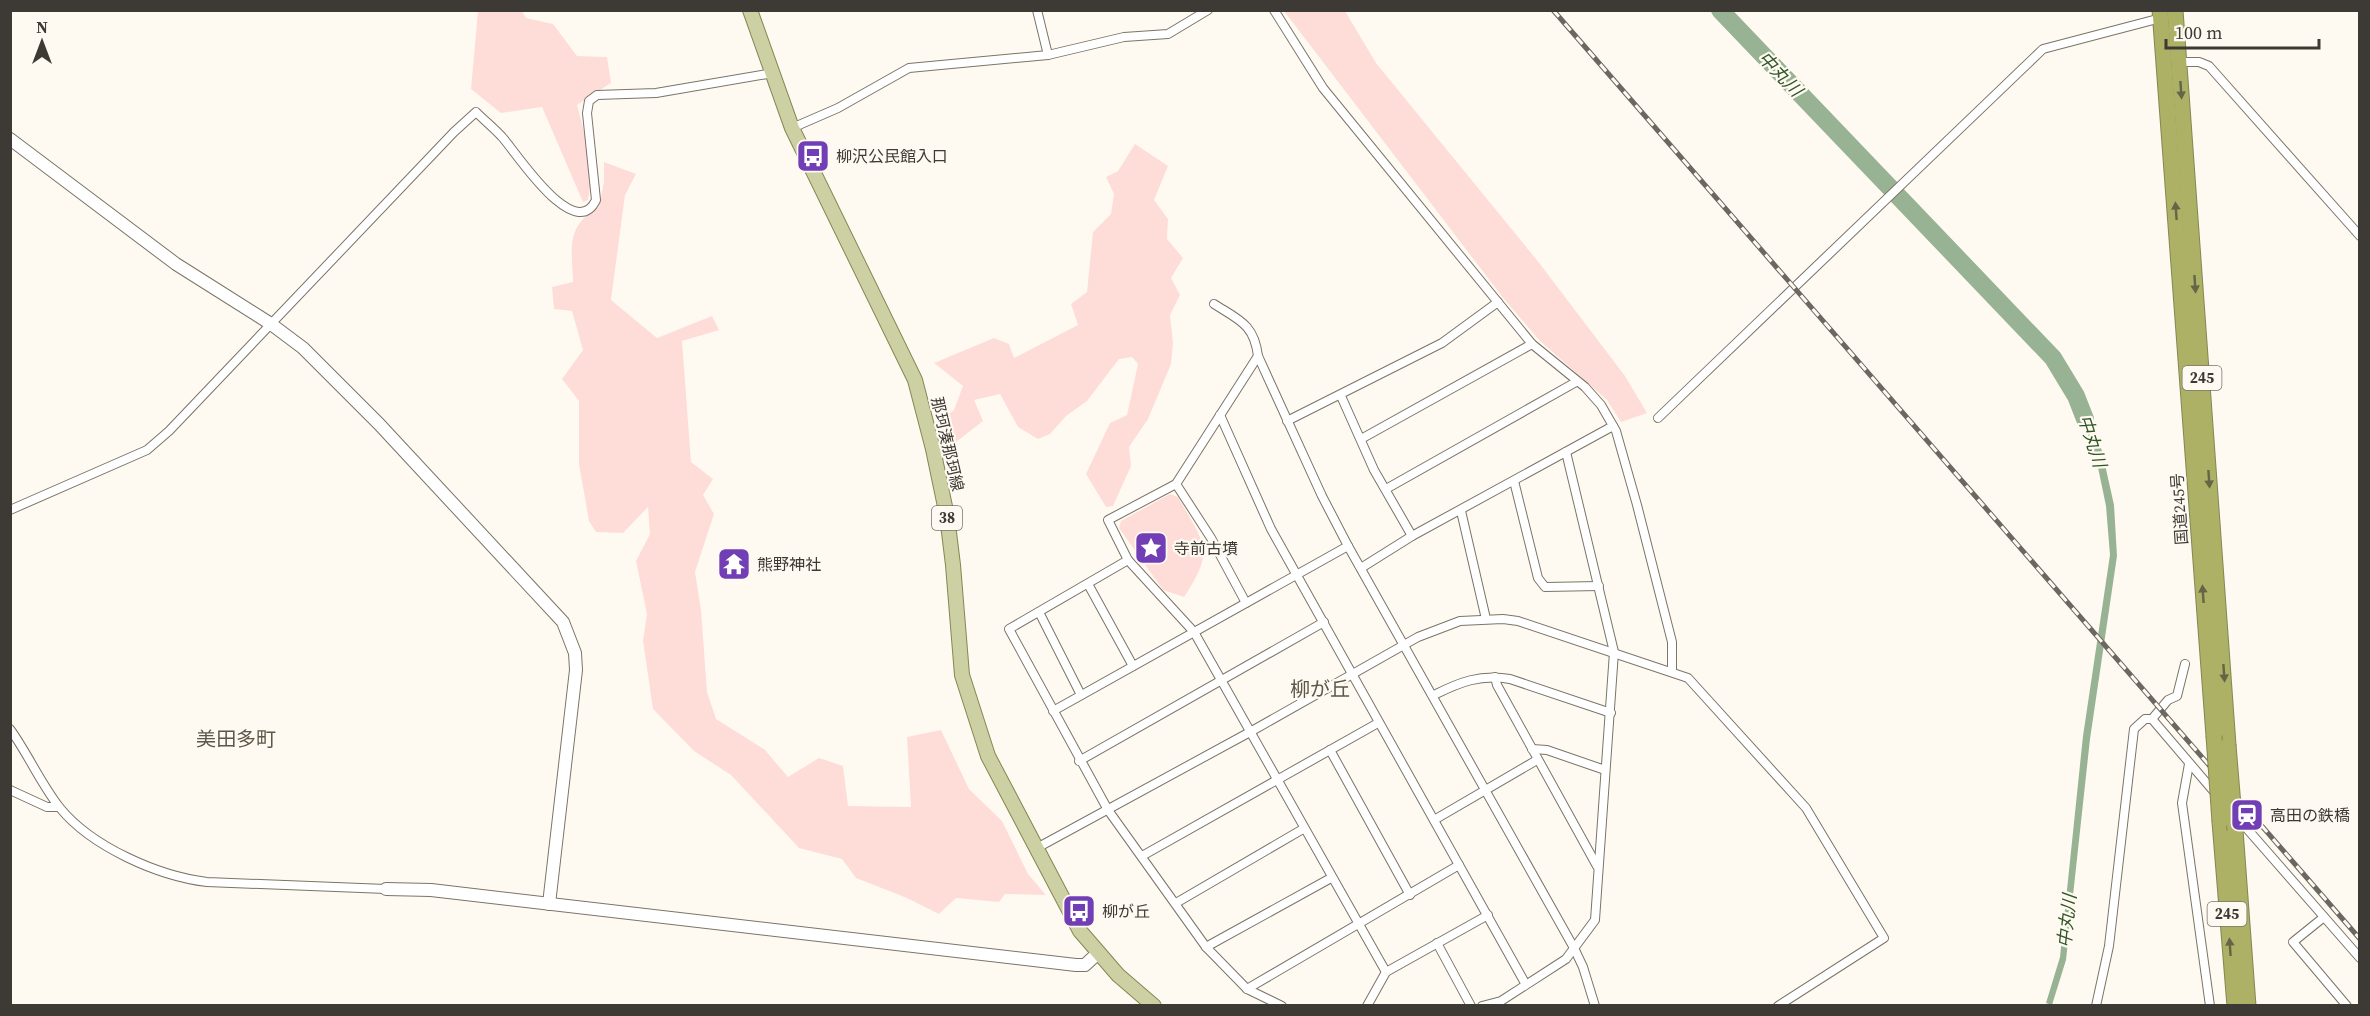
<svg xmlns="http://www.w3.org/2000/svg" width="2370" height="1016" font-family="'Source Serif 4','Noto Sans JP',serif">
<rect width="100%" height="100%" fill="#fffaf1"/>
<g fill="#feddd9">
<path d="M 478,11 L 522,11 L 526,18 L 553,24 L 577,56 L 607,57 L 611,83 L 577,105 C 585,135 595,168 588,200 L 583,202 L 542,107 L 501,113 L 471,89 Z"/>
<path d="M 1284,11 L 1345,11 L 1376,63 L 1540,264 L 1625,376 L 1647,413 L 1621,422 L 1607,400 L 1540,341 L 1504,299 Z"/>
<path d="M 1135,144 L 1168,166 L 1154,200 L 1168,219 L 1167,239 L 1183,258 L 1171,278 L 1180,295 L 1170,315 L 1173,343 L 1171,364 L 1148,419 L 1129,447 L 1131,466 L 1113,506 L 1106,507 L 1086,474 L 1110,423 L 1127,415 L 1138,364 L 1132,357 L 1119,359 L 1087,401 L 1066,416 L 1050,434 L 1038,439 L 1018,427 L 1000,394 L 974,400 L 983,421 L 947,449 L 938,422 L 954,410 L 963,386 L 934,363 L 994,338 L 1009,344 L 1014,358 L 1078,325 L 1071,304 L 1087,292 L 1093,232 L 1111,214 L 1114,194 L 1106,177 L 1118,171 Z"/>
<path d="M 604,162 L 636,174 L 625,195 L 611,300 L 657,338 L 712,316 L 719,330 L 682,341 L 691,462 L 713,479 L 703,495 L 714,514 L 695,572 L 701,610 L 707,692 L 716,719 L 765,750 L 788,777 L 819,758 L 843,766 L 848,806 L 911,807 L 907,737 L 941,730 L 969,789 L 1002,821 L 1028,874 L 1046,895 L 1005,894 L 999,902 L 956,898 L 939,914 L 907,898 L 856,878 L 842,859 L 799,848 L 731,775 L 694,751 L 653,709 L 643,641 L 647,614 L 636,561 L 650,534 L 648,507 L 623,533 L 596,532 L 589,521 L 579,464 L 579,401 L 562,379 L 583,350 L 572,311 L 554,309 L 552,287 L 573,282 C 572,249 565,226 599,207 L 604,182 Z"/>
<path d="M 1170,494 L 1178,497 C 1204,544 1216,549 1184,597 L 1163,590 L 1119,528 L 1121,521 Z"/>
</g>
<path fill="#98b393" d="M 2079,394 L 2102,451 L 2114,505 L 2117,556 L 2090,739 L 2066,960 L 2052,1005 L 2046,1003 L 2060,957 L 2083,736 L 2110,555 L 2106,506 L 2095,453 L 2074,397 Z"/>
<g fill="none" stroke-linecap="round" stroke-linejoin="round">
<path stroke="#98b393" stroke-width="18" d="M 1720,10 L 2053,358 L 2076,396 L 2085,419"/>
<g stroke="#7b7467" stroke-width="10">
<g id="street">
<path d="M 1037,10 L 1048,55"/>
<path d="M 1274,10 L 1323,88 L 1532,344 L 1585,387 L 1601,405 L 1616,431 L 1637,505 L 1672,642 L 1672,671"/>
<path d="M 2179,62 L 2199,62 L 2209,66 L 2360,236"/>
<path d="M 792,128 L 838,108 L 909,68 L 1048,55 L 1124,37 L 1168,34 L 1208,10"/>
<path d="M 1214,304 C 1239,320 1254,324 1258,356 L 1322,496 L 1348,546 L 1574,948 L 1583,967 L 1595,1006"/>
<path d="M 1258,356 L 1176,484 L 1108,520 L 1128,560 L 1194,632 L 1386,972"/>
<path d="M 1341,396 L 1374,470 L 1412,536"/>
<path d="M 1220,415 L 1271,529 L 1525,983"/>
<path d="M 1658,418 L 2043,49 L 2161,18"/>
<path d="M 1287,421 L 1442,343 L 1498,302"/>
<path d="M 1361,439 L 1532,344"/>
<path d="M 1514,481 L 1538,578 L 1545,587 L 1599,586"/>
<path d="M 1176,484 L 1211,538 L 1246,603"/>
<path d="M 1386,489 L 1576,382"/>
<path d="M 10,510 L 147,450 L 169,431 L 454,132 L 476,112 C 485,121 495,129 503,138 C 517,154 575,244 596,200 L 587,113 L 589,101 L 597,95 L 656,93 L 773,73"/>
<path d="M 1461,511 L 1486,619"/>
<path d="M 1128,560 L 1009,629 L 1108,810 L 1206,947 L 1247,989 L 1282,1006"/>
<path d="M 1361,568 L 1412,536 L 1613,426"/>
<path d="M 1088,584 L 1133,666"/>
<path d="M 1039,612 L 1081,695"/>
<path d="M 1495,677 L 1497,685 L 1597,866"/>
<path d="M 1434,695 C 1460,682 1480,674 1510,679 L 1611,713"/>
<path d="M 1053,711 L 1348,546"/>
<path d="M 2152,719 L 2216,794"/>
<path d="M 10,729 C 28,754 41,784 60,808 C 92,847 158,876 207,882 L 386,889"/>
<path d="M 1532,749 L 1547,750 L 1605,770"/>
<path d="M 1330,750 L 1410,895"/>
<path d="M 1079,761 L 1324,622"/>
<path d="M 2189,764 L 2182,803 L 2210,1006"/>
<path d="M 10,790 L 47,807 L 59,807"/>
<path d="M 2235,815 L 2360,958"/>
<path d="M 1434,820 L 1537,760"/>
<path d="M 1035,849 L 1250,732 L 1418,637 L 1460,621 L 1503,619 L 1518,621 L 1688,678 L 1806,808 L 1884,938 L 1778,1006"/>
<path d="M 1142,856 L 1378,723"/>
<path d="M 1176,903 L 1303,829"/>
<path d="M 2324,917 L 2293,942 L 2347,1006"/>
<path d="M 1437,943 L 1471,1006"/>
<path d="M 1206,947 L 1331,878"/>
<path d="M 1247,989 L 1459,865"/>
<path d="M 1367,1006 L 1386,972 L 1488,915"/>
<path d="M 1482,1006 L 1501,1001 L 1566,959 L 1595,920 L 1614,652 L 1566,452"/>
<path d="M 2096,1006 L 2109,946 L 2134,729 L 2145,719 L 2152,719 L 2168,700 L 2177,696 L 2185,664"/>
</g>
</g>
<g stroke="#7b7467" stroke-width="14">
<g id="secondary">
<path d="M 10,139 L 176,264 L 271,324 L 303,348 L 379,424 L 563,622 L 575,653 L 576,670 L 549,904"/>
<path d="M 386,889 L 431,890 L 1076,965 L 1085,965 L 1098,953"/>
</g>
</g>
<g stroke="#858754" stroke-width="16">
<path id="primary" d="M 750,10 L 792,128 L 915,380 L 933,449 L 947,516 L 953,565 L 962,675 L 988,756 L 1080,931 L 1118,975 L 1154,1006"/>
</g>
<g stroke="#858754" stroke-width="17">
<g id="highway">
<path d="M 2160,10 L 2214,736"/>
<path d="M 2175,10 L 2228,745"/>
<path d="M 2220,822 L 2235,1006"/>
<path d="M 2235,830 L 2248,1006"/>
</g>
</g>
<use href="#street" stroke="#fff" stroke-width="8"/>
<use href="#secondary" stroke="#fff" stroke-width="12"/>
<use href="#primary" stroke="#cdd0a3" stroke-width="14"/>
<use href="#highway" stroke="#acb165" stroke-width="15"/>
<g stroke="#6b6761" stroke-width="5">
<path id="rail" d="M 1553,10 L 2360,939"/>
</g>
<use href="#rail" stroke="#fffaf1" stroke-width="3" stroke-dasharray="9" stroke-linecap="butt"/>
<g stroke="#858754" stroke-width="17" stroke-linecap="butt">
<g id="highway-bridge">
<path d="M 2214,736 L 2220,822"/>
<path d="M 2228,745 L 2235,830"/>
</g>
</g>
<use href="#highway-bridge" stroke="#acb165" stroke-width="15"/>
</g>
<defs><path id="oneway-solid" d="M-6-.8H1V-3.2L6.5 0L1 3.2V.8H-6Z" transform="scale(1.5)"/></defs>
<g fill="#646446">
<use href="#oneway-solid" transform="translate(2181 90) rotate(86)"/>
<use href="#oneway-solid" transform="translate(2176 211) rotate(-94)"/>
<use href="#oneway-solid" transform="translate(2195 284) rotate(86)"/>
<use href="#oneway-solid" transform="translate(2209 479) rotate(86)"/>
<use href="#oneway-solid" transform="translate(2203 594) rotate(-94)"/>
<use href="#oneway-solid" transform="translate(2224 673) rotate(86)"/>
<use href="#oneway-solid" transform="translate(2230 947) rotate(-94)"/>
</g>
<defs>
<g id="bus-square" transform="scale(1.725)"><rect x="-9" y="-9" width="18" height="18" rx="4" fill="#713eb5" stroke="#fffaf1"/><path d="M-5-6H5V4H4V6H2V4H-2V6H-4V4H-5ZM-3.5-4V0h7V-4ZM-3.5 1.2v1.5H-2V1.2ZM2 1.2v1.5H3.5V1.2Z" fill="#fff"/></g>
<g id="sight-square" transform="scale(1.725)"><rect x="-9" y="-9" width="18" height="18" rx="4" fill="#713eb5" stroke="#fffaf1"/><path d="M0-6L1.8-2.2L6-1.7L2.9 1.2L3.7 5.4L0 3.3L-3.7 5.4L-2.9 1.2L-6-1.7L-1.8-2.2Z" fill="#fff"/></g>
<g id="temple-square" transform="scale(1.725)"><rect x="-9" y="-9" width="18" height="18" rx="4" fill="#713eb5" stroke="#fffaf1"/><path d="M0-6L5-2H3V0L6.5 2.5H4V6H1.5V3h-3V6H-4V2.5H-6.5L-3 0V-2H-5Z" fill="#fff"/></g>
<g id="station-square" transform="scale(1.725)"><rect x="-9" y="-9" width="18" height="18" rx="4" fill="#713eb5" stroke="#fffaf1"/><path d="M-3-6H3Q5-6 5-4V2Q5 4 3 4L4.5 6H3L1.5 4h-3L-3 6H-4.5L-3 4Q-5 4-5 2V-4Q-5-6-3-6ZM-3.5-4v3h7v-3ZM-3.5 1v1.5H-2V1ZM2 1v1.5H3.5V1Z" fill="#fff"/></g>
</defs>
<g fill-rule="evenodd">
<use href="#bus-square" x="813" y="156"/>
<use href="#sight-square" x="1151" y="548"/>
<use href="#temple-square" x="734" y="564"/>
<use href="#station-square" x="2247" y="815"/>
<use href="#bus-square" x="1079" y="911"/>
</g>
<g text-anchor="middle" stroke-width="4.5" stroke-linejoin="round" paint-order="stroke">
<g fill="#fffaf1" stroke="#77746d" stroke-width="1.5">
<rect x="2182.5" y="366" width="39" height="24" rx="4.5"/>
<rect x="932" y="506" width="30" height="24" rx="4.5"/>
<rect x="2207.5" y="902" width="39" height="24" rx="4.5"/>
</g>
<g font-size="15" font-weight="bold" fill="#3d3a35">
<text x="2202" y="383">245</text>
<text x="947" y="523">38</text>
<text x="2227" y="919">245</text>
</g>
<g font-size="16" fill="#3d3a35" stroke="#fffaf1" text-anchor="start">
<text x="836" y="162">柳沢公民館入口</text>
<text x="1174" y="554">寺前古墳</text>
<text x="757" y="570">熊野神社</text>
<text x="2270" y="821">高田の鉄橋</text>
<text x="1102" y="917">柳が丘</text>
</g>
<g font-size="16" fill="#3d3a35" stroke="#fffaf1">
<text transform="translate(948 444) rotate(77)" y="6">那珂湊那珂線</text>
<text transform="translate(2179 509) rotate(-94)" y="6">国道245号</text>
</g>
<g font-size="18" font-style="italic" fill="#305628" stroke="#fffaf1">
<text transform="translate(1780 74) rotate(46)" y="6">中丸川</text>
<text transform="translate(2092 441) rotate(72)" y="6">中丸川</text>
<text transform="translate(2067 921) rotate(-84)" y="6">中丸川</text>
</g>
<g font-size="20" fill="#5d564a" stroke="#fffaf1">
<text x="1320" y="696">柳が丘</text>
<text x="236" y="746">美田多町</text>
</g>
</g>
<rect width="2370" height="1016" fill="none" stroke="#3d3a35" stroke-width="24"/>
<g transform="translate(42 42)" stroke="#fffaf1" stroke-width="4.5" paint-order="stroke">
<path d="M0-4.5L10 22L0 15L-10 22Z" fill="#3d3a35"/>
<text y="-9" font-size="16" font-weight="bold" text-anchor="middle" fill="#3d3a35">N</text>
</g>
<path d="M2166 39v9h153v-9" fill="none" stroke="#3d3a35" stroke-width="3"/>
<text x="2175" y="39" font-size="18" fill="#3d3a35" stroke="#fffaf1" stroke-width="4.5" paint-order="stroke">100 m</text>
</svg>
